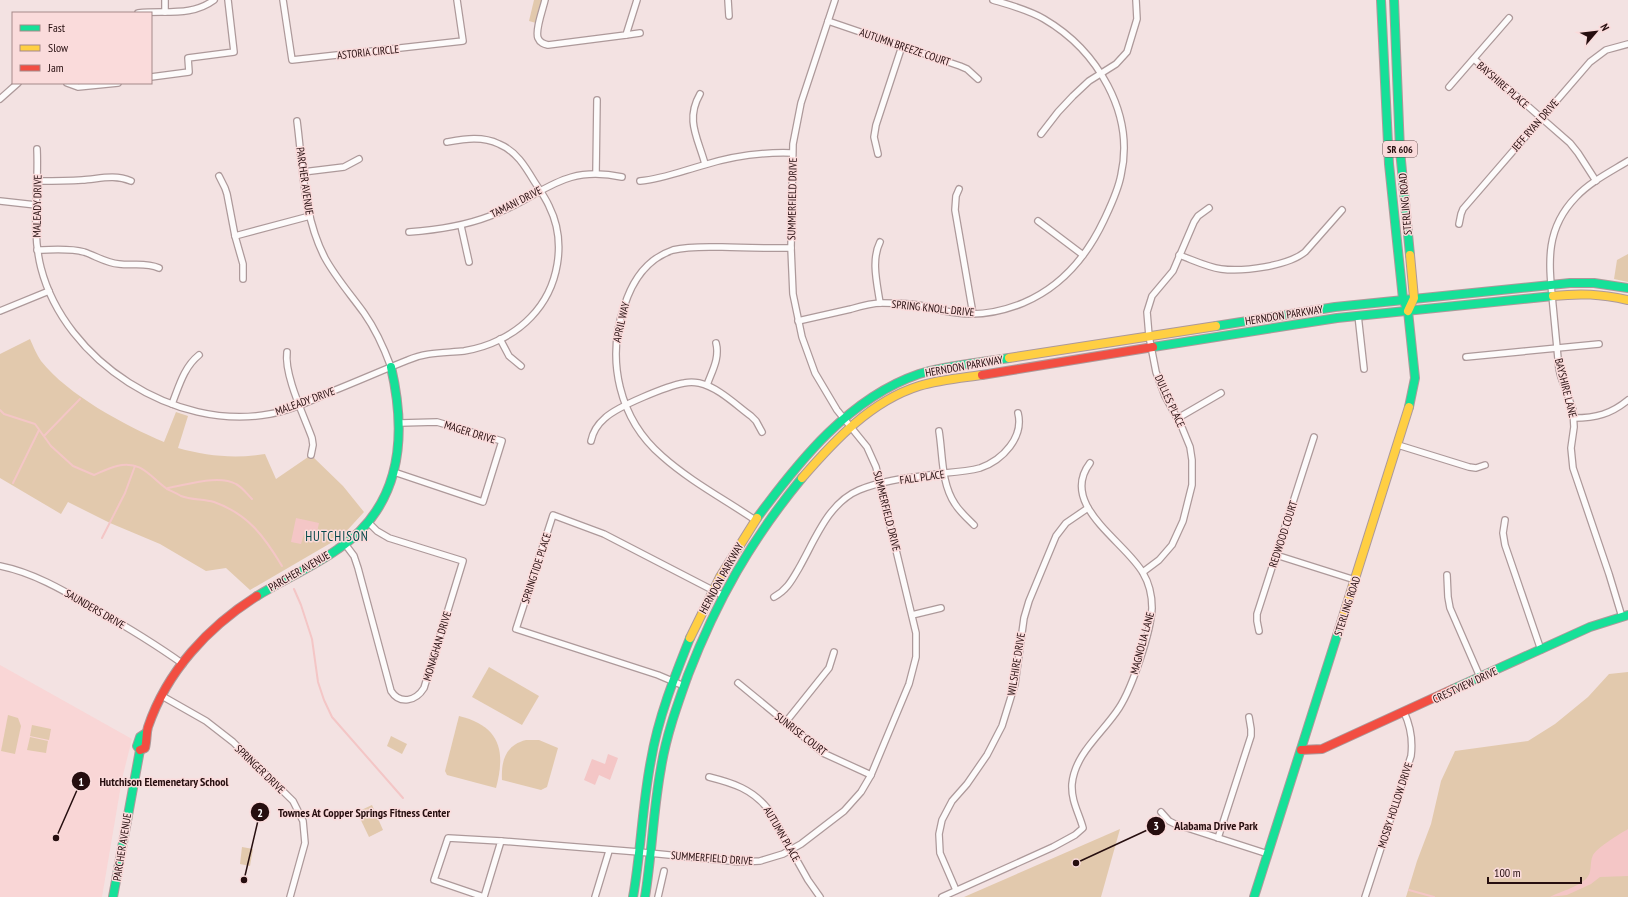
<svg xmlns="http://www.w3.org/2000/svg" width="1628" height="897" font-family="'PT Sans Narrow',sans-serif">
<rect width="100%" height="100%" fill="#f3e2e2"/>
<path fill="#f9d6d6" d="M 0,665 L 132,739 L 122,779 L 102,897 L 0,897 Z"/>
<g fill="#e2c9ad">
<path d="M 534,0 L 542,0 L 536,23 L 529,21 Z"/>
<path d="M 1628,254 L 1628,282 L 1614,279 L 1617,260 Z"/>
<path d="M 30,339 C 33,346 37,355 41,361 C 68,395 124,425 164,442 L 176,412 L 188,416 L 178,448 C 207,456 234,459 265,454 L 276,479 L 311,455 L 343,486 L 364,512 L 342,536 L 329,544 L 250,590 L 226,568 L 206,571 L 160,544 L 110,523 L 68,502 L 61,514 L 0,478 L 0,354 Z"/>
<path d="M 489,667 L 539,696 L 522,725 L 472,697 Z"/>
<path d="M 1628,672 L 1628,897 L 1406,897 L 1417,861 L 1431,824 L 1441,781 L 1455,751 L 1528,741 L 1555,724 L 1588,697 L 1609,674 Z"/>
<path d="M 8,715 L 18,718 L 21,726 L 15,754 L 1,751 Z"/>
<path d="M 459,716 C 500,726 506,751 496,788 L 447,775 L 445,771 Z"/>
<path d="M 32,725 L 51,729 L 49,740 L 30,736 Z"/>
<path d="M 391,736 L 407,744 L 402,754 L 387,746 Z"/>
<path d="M 30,737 L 48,741 L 46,753 L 27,750 Z"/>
<path d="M 526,740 L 539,740 L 558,748 L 547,787 L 541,790 L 502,780 C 501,760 506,745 526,740 Z"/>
<path d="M 372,805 L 383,830 L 369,837 L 357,812 Z"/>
<path d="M 1120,829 L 1101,897 L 964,897 Z"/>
<path d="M 242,847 L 253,849 L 250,866 L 240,864 Z"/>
</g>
<g fill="#f4c6c6">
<path d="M 296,518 L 319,523 L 316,537 L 304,534 L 301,544 L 291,542 Z"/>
<path d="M 608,754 L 618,758 L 610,780 L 599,775 L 595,785 L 584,780 L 592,759 L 605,764 Z"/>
<path d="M 1628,829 L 1628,876 L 1600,877 L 1591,884 L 1567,895 L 1550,897 C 1561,891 1576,888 1586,879 C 1593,872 1589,863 1593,855 C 1599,846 1618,835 1628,829 Z"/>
</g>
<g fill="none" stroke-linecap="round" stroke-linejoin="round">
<g stroke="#f4c6c6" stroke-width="2">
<path d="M 0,410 L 4,414 L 35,424 L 51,446 L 73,466 L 94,475 C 101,472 109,468 117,466 C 142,460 150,477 167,489 C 171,491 176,493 181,496 C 191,500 203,499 214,502 C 248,514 264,536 282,566"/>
<path d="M 44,436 L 80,399"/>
<path d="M 13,483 L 39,430"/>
<path d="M 168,488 C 187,485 219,474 236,484 C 242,487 247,494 252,499"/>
<path d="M 102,538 L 125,493 L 135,466"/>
<path d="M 294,589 L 301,605 L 312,639 L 318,682 L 324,700 L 332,717 L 403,798"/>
<path d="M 1409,890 L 1434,897"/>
</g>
<g stroke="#ad999a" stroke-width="8">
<g id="street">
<path d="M 283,0 L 292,60 L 463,41 L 457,0"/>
<path d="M 545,0 C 543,9 535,30 538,38 C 540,43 544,44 548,45 L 626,35 L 637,0"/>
<path d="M 728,0 L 729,16"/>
<path d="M 165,12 L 165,0"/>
<path d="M 138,13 C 165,10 191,17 214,0"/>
<path d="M 828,21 L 960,66 L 967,69 L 978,79"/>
<path d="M 626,35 L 640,33"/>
<path d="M 1474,59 L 1570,143 L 1578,153 L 1596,181"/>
<path d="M 151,77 L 189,72 L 188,58 L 234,52 L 228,0"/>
<path d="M 67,83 L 78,87 L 118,83"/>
<path d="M 1449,87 L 1509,18"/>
<path d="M 700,94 C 685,120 698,138 705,164"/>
<path d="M 0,99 L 18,83"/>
<path d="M 297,121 C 303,167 303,216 325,258 C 336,278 351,295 364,313 C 376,330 384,348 391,367"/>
<path d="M 1041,134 L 1058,112 L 1073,96 L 1089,81 L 1116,64 L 1127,52 L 1137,19 L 1136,0"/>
<path d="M 37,149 C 39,189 31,229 41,268 C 65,361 175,432 270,414 C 292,410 312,400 333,391 C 358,381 383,370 408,360 C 426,352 445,353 464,351 C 489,347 514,335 531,317 C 559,288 567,242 549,206 C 545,197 539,189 534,181 C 525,166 516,151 499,144 C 482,136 465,139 447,142"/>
<path d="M 878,154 L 874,137 L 876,125 L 902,46"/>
<path d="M 303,172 L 344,167 L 359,159"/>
<path d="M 596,173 L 597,100"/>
<path d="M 219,176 L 225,188 L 227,194 L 235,236 L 243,264 L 243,279"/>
<path d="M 38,181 C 52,181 67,181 82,180 C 99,179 114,174 131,181"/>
<path d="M 640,181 C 663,179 682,171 704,165 C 733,156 762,152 792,153"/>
<path d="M 959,189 L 956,196 L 955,210 L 973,314"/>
<path d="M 0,201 L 36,205"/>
<path d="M 1038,221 L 1083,255"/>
<path d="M 1459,224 L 1461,214 L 1463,209 L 1590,62 L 1606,50 L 1628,44"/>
<path d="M 461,226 L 469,262"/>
<path d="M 409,232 C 437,230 464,226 490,216 C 543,197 559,164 622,177"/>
<path d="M 235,236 L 310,216"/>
<path d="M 37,250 C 53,250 69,248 84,252 C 96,256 106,263 119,264 C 133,266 145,262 159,268"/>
<path d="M 1179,255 C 1193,260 1207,267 1221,269 C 1243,272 1288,266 1305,252 L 1342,210"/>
<path d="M 880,303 C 877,283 871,260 880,242"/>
<path d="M 0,311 L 49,291"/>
<path d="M 1358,315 L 1364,369"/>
<path d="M 798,321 C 815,317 833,313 851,309 C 861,306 872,303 882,303 C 896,303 910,303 923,306 C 935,309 946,312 958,313 C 980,316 1003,311 1023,303 C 1061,287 1087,256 1104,220 C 1111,205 1118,191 1121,175 C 1135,113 1097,50 1044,19 C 1029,10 1010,5 993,0"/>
<path d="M 500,339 L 509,356 L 521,366"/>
<path d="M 287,352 C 284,375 304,416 312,438 L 313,445 L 311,455"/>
<path d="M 1466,357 L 1599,344"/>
<path d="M 707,385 C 712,371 720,358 716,343"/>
<path d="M 172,404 C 179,386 184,367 199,355"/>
<path d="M 1178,418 L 1221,393"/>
<path d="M 1574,418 C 1596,418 1611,414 1628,400"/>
<path d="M 939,431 C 943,456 941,483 955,504 C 960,512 968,519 974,525"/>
<path d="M 591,441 C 593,431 598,424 605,418 C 618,406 667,386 684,383 C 689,382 694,382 699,383 C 718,387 736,405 751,416 L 756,421 L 762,432"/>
<path d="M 1398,445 L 1469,467 L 1476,468 L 1485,465"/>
<path d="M 394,472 L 483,502 L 502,441 L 437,422 L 400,423"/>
<path d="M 755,520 C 724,499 690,481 662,456 C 619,419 606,360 624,307 C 632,281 646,259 673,250 C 689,246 706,247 722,247 C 745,248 768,248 791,248"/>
<path d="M 1505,520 L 1503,533 L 1505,545 L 1541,650"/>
<path d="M 345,544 L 354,556 L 358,568 L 391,691 C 400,705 416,701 424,688 L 463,561 L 389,538 L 377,531 L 368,522"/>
<path d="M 1276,555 L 1355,580"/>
<path d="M 0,566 C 35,573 66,592 97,610 C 127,627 155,644 183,664"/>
<path d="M 1143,572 L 1159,560 L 1172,545 L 1183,521 L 1192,485 L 1192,460 L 1190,447 L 1181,425 L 1165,396 L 1156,372 L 1149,336 L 1147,312 L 1152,296 L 1173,271 L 1194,222 L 1198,216 L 1209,208"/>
<path d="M 1447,575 L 1448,597 L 1450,608 L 1480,677"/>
<path d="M 774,597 C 787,590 792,580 799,568 C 815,540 828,503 859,490 C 885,479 917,477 945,473 C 957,472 969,471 980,468 C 1003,460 1024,437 1018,413"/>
<path d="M 912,615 L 941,608"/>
<path d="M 1622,617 L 1609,574 L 1573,468 L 1571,448 L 1574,427 L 1573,410 L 1561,377 L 1559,369 C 1557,348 1555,327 1553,306 C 1549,264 1544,230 1576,197 C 1590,182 1610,172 1628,161"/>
<path d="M 1259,631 L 1257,621 L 1257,614 L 1314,437"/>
<path d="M 738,683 L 823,753 L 871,775"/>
<path d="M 684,686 L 658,675 L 516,629 L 553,515 L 604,534 L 722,595"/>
<path d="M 162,696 L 206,721 L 233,742 L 293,801 L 303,821 L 305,843 L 290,897"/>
<path d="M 785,723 L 829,668 L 834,652"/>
<path d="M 709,777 C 733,783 752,789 768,809 L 808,880 L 820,897"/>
<path d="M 1161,812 L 1169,821 L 1175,824 L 1268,854"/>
<path d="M 448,838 L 501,841 L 484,897 L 434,880 Z"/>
<path d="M 1218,838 L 1251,736 L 1251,729 L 1249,717"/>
<path d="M 501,841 L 639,852 L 740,862 L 760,861 L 783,854 L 801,844 L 844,811 L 861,792 L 871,775 L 909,684 L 916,657 L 916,633 L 876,467 L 867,447 L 837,410 L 815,373 L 802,337 L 793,294 L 791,248 L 793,144 L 801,103 L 835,0"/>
<path d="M 956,890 L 940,853 L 939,834 L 942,820 L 952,801 L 967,784 L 987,755 L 1002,726 L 1015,684 L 1024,618 L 1029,601 L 1056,536 L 1066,523 L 1088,508"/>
<path d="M 595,897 L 609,851"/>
<path d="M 658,897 L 664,871"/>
<path d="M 942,897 L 1053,847 L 1075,835 L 1083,828 C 1079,813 1071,801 1072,784 C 1075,753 1103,733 1119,708 C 1132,688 1151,632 1152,608 C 1152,596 1149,583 1143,573 C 1126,542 1058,505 1090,463"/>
<path d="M 1365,897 L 1411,756 C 1413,740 1411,727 1404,712"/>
</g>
</g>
<g stroke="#ad999a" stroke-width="10">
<g id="fast">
<path d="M 1381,0 L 1389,164 L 1403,299 L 1408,311 L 1415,378 L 1409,407"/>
<path d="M 1394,0 L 1400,150 L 1410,255"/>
<path d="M 1216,326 L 1335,307 L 1570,283 L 1594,283 L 1628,288"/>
<path d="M 1153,347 L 1337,318 L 1553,296"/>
<path d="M 757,518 C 799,461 849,398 919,374 C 947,365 979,363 1009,358"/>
<path d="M 257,596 C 283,580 313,567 338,549 C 402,506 407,436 391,367"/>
<path d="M 1453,689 L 1590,627 L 1628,615"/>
<path d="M 113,897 L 140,750 L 137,746 L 140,737 L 146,733"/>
<path d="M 633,897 C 641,852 642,806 651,760 C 658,718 674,678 690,638"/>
<path d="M 645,897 C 652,854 653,811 661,768 C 666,736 677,706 688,675 C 717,600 751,540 802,478"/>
<path d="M 1254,897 L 1341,623"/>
</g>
</g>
<g stroke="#ad999a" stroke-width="10">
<g id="slow">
<path d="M 1553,296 C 1581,293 1600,294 1628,300"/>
<path d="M 1408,311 L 1414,298 L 1410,255"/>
<path d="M 1009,358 L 1216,326"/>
<path d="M 802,478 C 834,441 871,401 919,386 C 939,380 961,378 982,375"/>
<path d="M 1341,623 L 1409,407"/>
<path d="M 690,638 L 720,577 L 757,518"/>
</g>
</g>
<g stroke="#ad999a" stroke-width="10">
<g id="jam">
<path d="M 982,375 L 1153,347"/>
<path d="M 140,750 L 145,748 C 147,741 146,734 148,727 C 167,671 208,627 257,596"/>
<path d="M 1301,750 L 1322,749 L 1453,689"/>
</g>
</g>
<use href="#street" stroke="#fdfbfb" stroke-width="5.5"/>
<use href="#fast" stroke="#16e098" stroke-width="8"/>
<use href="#slow" stroke="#ffcf43" stroke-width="8"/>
<use href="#jam" stroke="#f24e42" stroke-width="8"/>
</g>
<g text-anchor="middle" stroke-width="3" stroke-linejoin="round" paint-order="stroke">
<rect fill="#fadbdb" stroke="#664c4c" stroke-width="1" x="1383" y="141" width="34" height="16" rx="3"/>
<g font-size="10" font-weight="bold" fill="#260e0f">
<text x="1400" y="153">SR 606</text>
</g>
<g font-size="11" fill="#260e0f" stroke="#fadbdb">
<text transform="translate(905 47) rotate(19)" y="4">AUTUMN BREEZE COURT</text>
<text transform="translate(368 52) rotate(-6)" y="4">ASTORIA CIRCLE</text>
<text transform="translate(1503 85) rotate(41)" y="4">BAYSHIRE PLACE</text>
<text transform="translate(1535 125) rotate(-49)" y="4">JEFF RYAN DRIVE</text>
<text transform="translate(305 181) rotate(82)" y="4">PARCHER AVENUE</text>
<text transform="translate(792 199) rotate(-89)" y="4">SUMMERFIELD DRIVE</text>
<text transform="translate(516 202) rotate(-27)" y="4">TAMANI DRIVE</text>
<text transform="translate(1405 204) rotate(-95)" y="4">STERLING ROAD</text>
<text transform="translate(37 206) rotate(-89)" y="4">MALEADY DRIVE</text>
<text transform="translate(933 308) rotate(6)" y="4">SPRING KNOLL DRIVE</text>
<text transform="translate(1284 315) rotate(-9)" y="4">HERNDON PARKWAY</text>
<text transform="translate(621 322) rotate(-77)" y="4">APRIL WAY</text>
<text transform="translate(964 366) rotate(-10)" y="4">HERNDON PARKWAY</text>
<text transform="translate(1566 388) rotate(76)" y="4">BAYSHIRE LANE</text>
<text transform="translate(305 401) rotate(-20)" y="4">MALEADY DRIVE</text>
<text transform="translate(1170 401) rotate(65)" y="4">DULLES PLACE</text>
<text transform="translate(470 432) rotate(17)" y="4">MAGER DRIVE</text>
<text transform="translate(922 477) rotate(-8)" y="4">FALL PLACE</text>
<text transform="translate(887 511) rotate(76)" y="4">SUMMERFIELD DRIVE</text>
<text transform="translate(1283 534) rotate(-72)" y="4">REDWOOD COURT</text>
<text transform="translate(536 568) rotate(-72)" y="4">SPRINGTIDE PLACE</text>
<text transform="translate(299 571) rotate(-30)" y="4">PARCHER AVENUE</text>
<text transform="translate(721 578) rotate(-61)" y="4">HERNDON PARKWAY</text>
<text transform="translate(1347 606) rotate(-72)" y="4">STERLING ROAD</text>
<text transform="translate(95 609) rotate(30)" y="4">SAUNDERS DRIVE</text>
<text transform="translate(1142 643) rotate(-75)" y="4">MAGNOLIA LANE</text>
<text transform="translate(437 646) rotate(-73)" y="4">MONAGHAN DRIVE</text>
<text transform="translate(1016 664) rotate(-81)" y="4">WILSHIRE DRIVE</text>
<text transform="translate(1465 685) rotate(-25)" y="4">CRESTVIEW DRIVE</text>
<text transform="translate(801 734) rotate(38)" y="4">SUNRISE COURT</text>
<text transform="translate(260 769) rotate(44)" y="4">SPRINGER DRIVE</text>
<text transform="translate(1395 805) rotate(-72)" y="4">MOSBY HOLLOW DRIVE</text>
<text transform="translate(782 834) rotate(60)" y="4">AUTUMN PLACE</text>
<text transform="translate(122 847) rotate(-81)" y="4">PARCHER AVENUE</text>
<text transform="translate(712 858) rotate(4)" y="4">SUMMERFIELD DRIVE</text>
</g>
<g font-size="13" letter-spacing="1" fill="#05484a" stroke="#fadbdb">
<text x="337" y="541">HUTCHISON</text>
</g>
</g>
<path fill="none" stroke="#260e0f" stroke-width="1.5" d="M56 838L81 781M244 880L260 812M1076 863L1156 826"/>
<g fill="#260e0f" stroke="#fadbdb" stroke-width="1.5">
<circle cx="56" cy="838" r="4"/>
<circle cx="244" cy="880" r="4"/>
<circle cx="1076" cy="863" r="4"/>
<circle cx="81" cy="781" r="10"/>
<circle cx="260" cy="812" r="10"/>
<circle cx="1156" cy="826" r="10"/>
</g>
<g font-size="12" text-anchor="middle" font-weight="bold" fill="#fff">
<text x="81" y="786">1</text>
<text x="260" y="817">2</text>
<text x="1156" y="830">3</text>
</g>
<g font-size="12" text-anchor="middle" font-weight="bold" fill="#260e0f" stroke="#fadbdb" stroke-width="3" stroke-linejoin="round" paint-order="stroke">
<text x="164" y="786">Hutchison Elemenetary School</text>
<text x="364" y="817">Townes At Copper Springs Fitness Center</text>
<text x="1216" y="830">Alabama Drive Park</text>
</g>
<rect x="12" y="12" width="140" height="72" fill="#fadbdb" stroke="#a58989"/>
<rect x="20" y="25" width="20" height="6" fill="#16e098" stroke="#a58989"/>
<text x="48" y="32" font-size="12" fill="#260e0f">Fast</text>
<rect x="20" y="45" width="20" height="6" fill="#ffcf43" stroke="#a58989"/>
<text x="48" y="52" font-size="12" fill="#260e0f">Slow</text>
<rect x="20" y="65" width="20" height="6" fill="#f24e42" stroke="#a58989"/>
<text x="48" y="72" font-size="12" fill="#260e0f">Jam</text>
<g transform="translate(1596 32) rotate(62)" stroke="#fadbdb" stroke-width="3" paint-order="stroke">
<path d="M0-3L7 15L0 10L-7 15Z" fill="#260e0f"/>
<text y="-6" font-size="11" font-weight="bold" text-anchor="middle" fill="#260e0f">N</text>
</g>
<path d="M1488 877v6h93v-6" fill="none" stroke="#260e0f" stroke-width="2"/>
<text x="1494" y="877" font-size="12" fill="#260e0f" stroke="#fadbdb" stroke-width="3" paint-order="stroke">100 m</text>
</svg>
